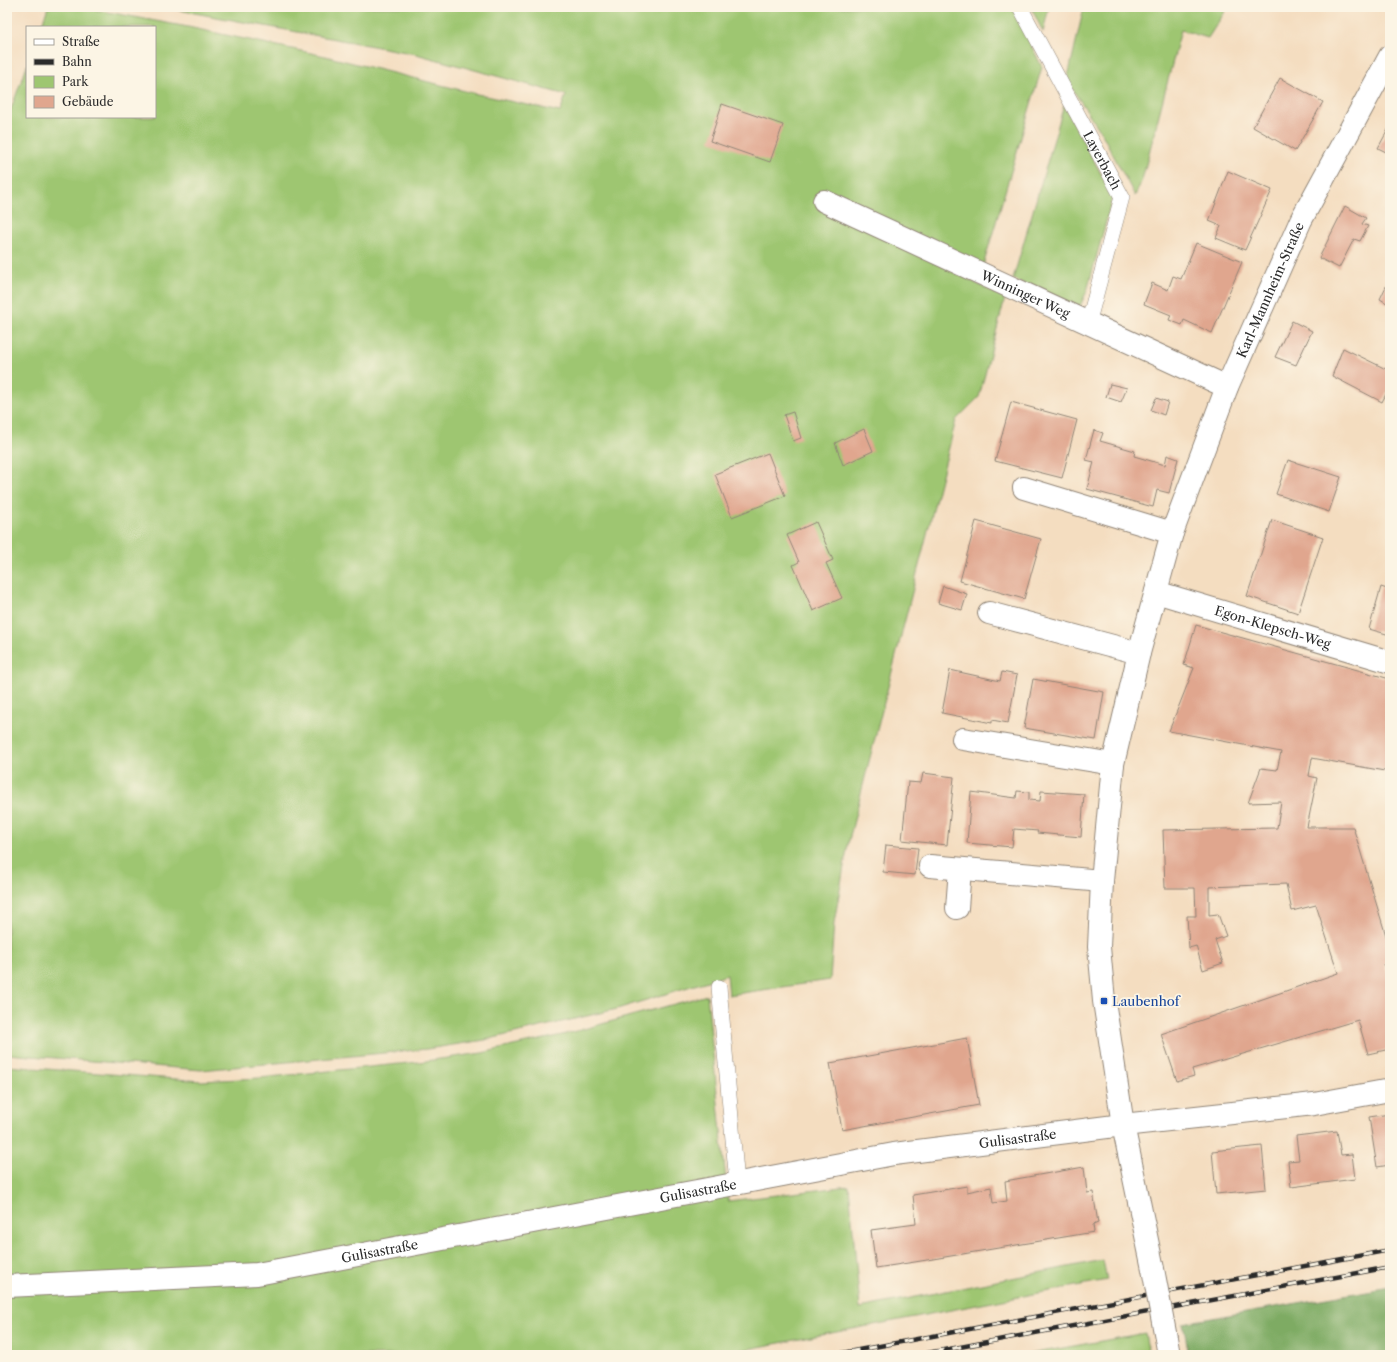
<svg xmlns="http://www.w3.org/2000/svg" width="1397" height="1362" font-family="'Libre Caslon Text',serif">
<rect width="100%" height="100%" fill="#fcf5e5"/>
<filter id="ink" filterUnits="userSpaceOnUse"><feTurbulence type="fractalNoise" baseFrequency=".025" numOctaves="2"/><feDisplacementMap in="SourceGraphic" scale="8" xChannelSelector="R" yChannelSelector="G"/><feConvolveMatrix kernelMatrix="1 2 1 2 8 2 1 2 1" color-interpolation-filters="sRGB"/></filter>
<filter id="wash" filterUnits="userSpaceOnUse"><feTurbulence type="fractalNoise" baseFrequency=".012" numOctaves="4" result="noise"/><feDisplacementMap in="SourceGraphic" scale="16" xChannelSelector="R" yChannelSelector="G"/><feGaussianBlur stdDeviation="0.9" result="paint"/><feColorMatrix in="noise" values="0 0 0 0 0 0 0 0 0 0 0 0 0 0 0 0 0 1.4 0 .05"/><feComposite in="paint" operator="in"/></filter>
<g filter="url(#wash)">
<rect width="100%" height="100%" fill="#f4ddc0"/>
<g fill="#9ec671" stroke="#64784e">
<path d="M 48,7 L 81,7 L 188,27 L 325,56 L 477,94 L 560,112 L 566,95 L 416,54 L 162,7 L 1012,7 L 1042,67 L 983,266 L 930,260 L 1005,298 L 979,397 L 956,420 L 848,844 L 834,923 L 830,980 L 729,995 L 727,975 L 617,1009 L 485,1040 L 427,1049 L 201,1070 L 7,1054 L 7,120 L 27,65 L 27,117 L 155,117 L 155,27 L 41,27 Z"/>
<path d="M 1032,7 L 1049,7 L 1043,32 L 1031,7 Z"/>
<path d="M 1084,7 L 1228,7 L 1208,38 L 1181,30 L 1142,180 L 1135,196 L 1101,132 L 1067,81 Z"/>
<path d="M 1064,105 L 1113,196 L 1087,291 L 1080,306 L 1069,307 L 1013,279 Z"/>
<path d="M 707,995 L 728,1201 L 849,1186 L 860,1308 L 1103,1260 L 1107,1280 L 717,1355 L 7,1355 L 7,1066 L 202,1081 L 259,1078 L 419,1062 L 482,1053 L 562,1035 Z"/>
<path d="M 1145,1333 L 1149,1355 L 1025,1355 Z"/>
</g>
<path fill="#7eab63" stroke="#546b47" d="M 1390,1287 L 1390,1355 L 1189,1355 L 1183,1323 Z"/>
<g id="blocks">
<g fill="#e0a68e">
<path d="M 1280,78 L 1323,102 L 1295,151 L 1253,127 Z"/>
<path d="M 722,104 L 783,125 L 770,162 L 710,141 Z"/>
<path d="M 1390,126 L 1390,154 L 1378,148 Z"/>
<path d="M 1228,171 L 1272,190 L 1245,250 L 1216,238 L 1221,226 L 1209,221 Z"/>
<path d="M 1345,206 L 1366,218 L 1362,224 L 1368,226 L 1360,241 L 1354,239 L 1339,268 L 1319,258 Z"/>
<path d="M 1196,243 L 1242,262 L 1212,333 L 1184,320 L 1182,325 L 1169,320 L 1171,315 L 1144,304 L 1152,283 L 1168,290 L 1173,276 L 1181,279 Z"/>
<path d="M 1390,278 L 1390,305 L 1380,299 Z"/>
<path d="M 1292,321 L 1312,331 L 1296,365 L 1275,357 Z"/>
<path d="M 1343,348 L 1390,371 L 1390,386 L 1382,402 L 1332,376 Z"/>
<path d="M 1110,384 L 1127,388 L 1121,402 L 1106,397 Z"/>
<path d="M 1156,398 L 1168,402 L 1164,415 L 1151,410 Z"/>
<path d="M 1011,402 L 1077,420 L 1062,478 L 995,461 Z"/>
<path d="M 793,412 L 801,438 L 793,441 L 784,415 Z"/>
<path d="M 864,429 L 873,451 L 843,465 L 835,443 Z"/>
<path d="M 1094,430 L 1103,433 L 1100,441 L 1135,451 L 1134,456 L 1165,465 L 1167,455 L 1178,459 L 1169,493 L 1157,490 L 1153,507 L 1087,489 L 1094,462 L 1086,460 Z"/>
<path d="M 768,453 L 785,496 L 732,517 L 715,474 Z"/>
<path d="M 1288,460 L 1341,477 L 1329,512 L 1276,494 Z"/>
<path d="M 1272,520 L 1323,537 L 1298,613 L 1247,596 Z"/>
<path d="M 976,521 L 1041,539 L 1024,599 L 960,581 Z"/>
<path d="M 816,522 L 833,560 L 826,563 L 842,598 L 813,611 L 793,565 L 799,562 L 787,535 Z"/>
<path d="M 943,586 L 967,594 L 962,610 L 938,603 Z"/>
<path d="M 1381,587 L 1390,590 L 1390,635 L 1369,629 Z"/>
<path d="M 1196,625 L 1390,679 L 1390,772 L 1312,758 L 1309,776 L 1317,778 L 1307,827 L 1353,827 L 1390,949 L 1390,961 L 1384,964 L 1390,981 L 1390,1041 L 1388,1042 L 1390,1045 L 1390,1049 L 1368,1054 L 1358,1020 L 1192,1069 L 1194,1076 L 1177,1081 L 1161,1034 L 1338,973 L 1316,905 L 1292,911 L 1286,884 L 1209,887 L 1209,915 L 1218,914 L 1226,936 L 1215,940 L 1223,963 L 1203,970 L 1196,946 L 1189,948 L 1187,916 L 1196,916 L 1195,888 L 1165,888 L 1163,830 L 1277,828 L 1281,802 L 1248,803 L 1261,768 L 1277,770 L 1281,752 L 1169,731 L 1194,668 L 1184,665 Z"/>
<path d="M 950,670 L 1000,681 L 1002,672 L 1017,675 L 1008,723 L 992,720 L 992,723 L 942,713 Z"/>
<path d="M 1033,679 L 1104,692 L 1096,740 L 1024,728 Z"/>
<path d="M 923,773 L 954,777 L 947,845 L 902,840 L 908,782 L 921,783 Z"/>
<path d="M 1017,791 L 1029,792 L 1029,800 L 1040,801 L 1041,791 L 1084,794 L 1081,837 L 1037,833 L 1038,831 L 1014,829 L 1012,847 L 967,843 L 971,792 L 1016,798 Z"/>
<path d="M 886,845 L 918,848 L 915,875 L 883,872 Z"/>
<path d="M 967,1038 L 979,1105 L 842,1130 L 830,1063 Z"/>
<path d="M 1390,1114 L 1390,1165 L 1377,1167 L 1369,1117 Z"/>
<path d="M 1337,1131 L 1341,1155 L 1352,1154 L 1355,1179 L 1291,1187 L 1288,1161 L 1299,1160 L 1296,1136 Z"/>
<path d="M 1262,1146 L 1266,1189 L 1216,1194 L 1212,1151 Z"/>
<path d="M 1084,1167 L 1087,1193 L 1093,1192 L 1098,1223 L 1093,1225 L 1094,1232 L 921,1261 L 876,1268 L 871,1230 L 916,1224 L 913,1195 L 967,1186 L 967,1192 L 991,1187 L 993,1203 L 1007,1201 L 1005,1181 Z"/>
</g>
</g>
</g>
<g filter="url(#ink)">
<use href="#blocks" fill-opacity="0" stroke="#908476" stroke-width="1"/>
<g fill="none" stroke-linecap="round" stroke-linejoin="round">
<g stroke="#908476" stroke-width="16">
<g id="service">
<path id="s1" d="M 1020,7 L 1122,197 L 1088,324"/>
<path d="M 719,987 L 737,1183"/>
</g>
</g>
<g stroke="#908476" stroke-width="24">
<g id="minor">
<path id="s2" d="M 824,201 L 1227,387"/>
<path d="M 1024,488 L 1172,533"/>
<path id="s3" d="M 1156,592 L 1390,662"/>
<path d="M 989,613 L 1139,653"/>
<path d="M 963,739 L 1113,764"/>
<path d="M 930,866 L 1102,881"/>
<path d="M 957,908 L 960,869"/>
<path id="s4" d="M 1153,1269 L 1123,1125 L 1104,1001 L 1099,947 L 1102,881 L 1113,764 L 1139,653 L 1172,533 L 1227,387 L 1301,220 L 1390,56"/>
<path id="s5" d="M 7,1286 L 257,1274 L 894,1154 L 1123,1125 L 1314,1104 L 1390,1090"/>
<path d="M 1166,1338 L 1169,1355"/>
</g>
</g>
<use href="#service" stroke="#fff" stroke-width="15"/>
<use href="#minor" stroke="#fff" stroke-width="22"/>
<g stroke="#2b2b2b" stroke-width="4.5">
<g id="rail">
<path d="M 832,1355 L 1390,1250"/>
<path d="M 917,1355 L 1390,1267"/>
</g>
</g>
<use href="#rail" stroke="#fcf5e5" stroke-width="3" stroke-dasharray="9" stroke-linecap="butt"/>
<g stroke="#908476" stroke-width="24" stroke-linecap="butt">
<path id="minor-bridge" d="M 1153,1269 L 1166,1338"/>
</g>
<use href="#minor-bridge" stroke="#fff" stroke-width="22"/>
</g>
</g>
<rect fill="#1a4fb4" stroke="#fcf5e5" stroke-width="1.5" x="1100" y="997" width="8" height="8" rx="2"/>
<g text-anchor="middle" stroke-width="3.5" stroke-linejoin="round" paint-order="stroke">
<g font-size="13" fill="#2b2b2b" stroke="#fcf5e5">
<text dy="5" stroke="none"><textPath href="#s1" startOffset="174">Layerbach</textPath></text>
<text dy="5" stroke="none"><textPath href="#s4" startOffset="1011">Karl-Mannheim-Straße</textPath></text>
<text dy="5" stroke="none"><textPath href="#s2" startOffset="222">Winninger Weg</textPath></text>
<text dy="5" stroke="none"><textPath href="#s3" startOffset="122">Egon-Klepsch-Weg</textPath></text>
<text dy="5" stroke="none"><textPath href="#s5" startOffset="1023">Gulisastraße</textPath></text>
<text dy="5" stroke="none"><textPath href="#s5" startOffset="699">Gulisastraße</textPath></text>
<text dy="5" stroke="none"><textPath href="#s5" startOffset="375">Gulisastraße</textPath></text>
</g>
<g font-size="13" fill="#164399" stroke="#fcf5e5" text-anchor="start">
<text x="1112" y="1006">Laubenhof</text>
</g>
</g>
<rect width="1397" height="1362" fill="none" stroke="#fcf5e5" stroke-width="24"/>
<rect x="26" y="26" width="130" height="92" fill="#fcf5e5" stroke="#a8a49b"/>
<rect x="34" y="39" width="20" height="6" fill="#ffffff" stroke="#a8a49b"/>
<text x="62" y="46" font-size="12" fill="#2b2b2b">Straße</text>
<rect x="34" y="59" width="20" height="6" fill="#2b2b2b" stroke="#a8a49b"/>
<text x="62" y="66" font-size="12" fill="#2b2b2b">Bahn</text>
<rect x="34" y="76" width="20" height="12" fill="#9ec671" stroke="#a8a49b"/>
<text x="62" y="86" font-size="12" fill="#2b2b2b">Park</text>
<rect x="34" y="96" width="20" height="12" fill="#e0a68e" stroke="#a8a49b"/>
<text x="62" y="106" font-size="12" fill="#2b2b2b">Gebäude</text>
</svg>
